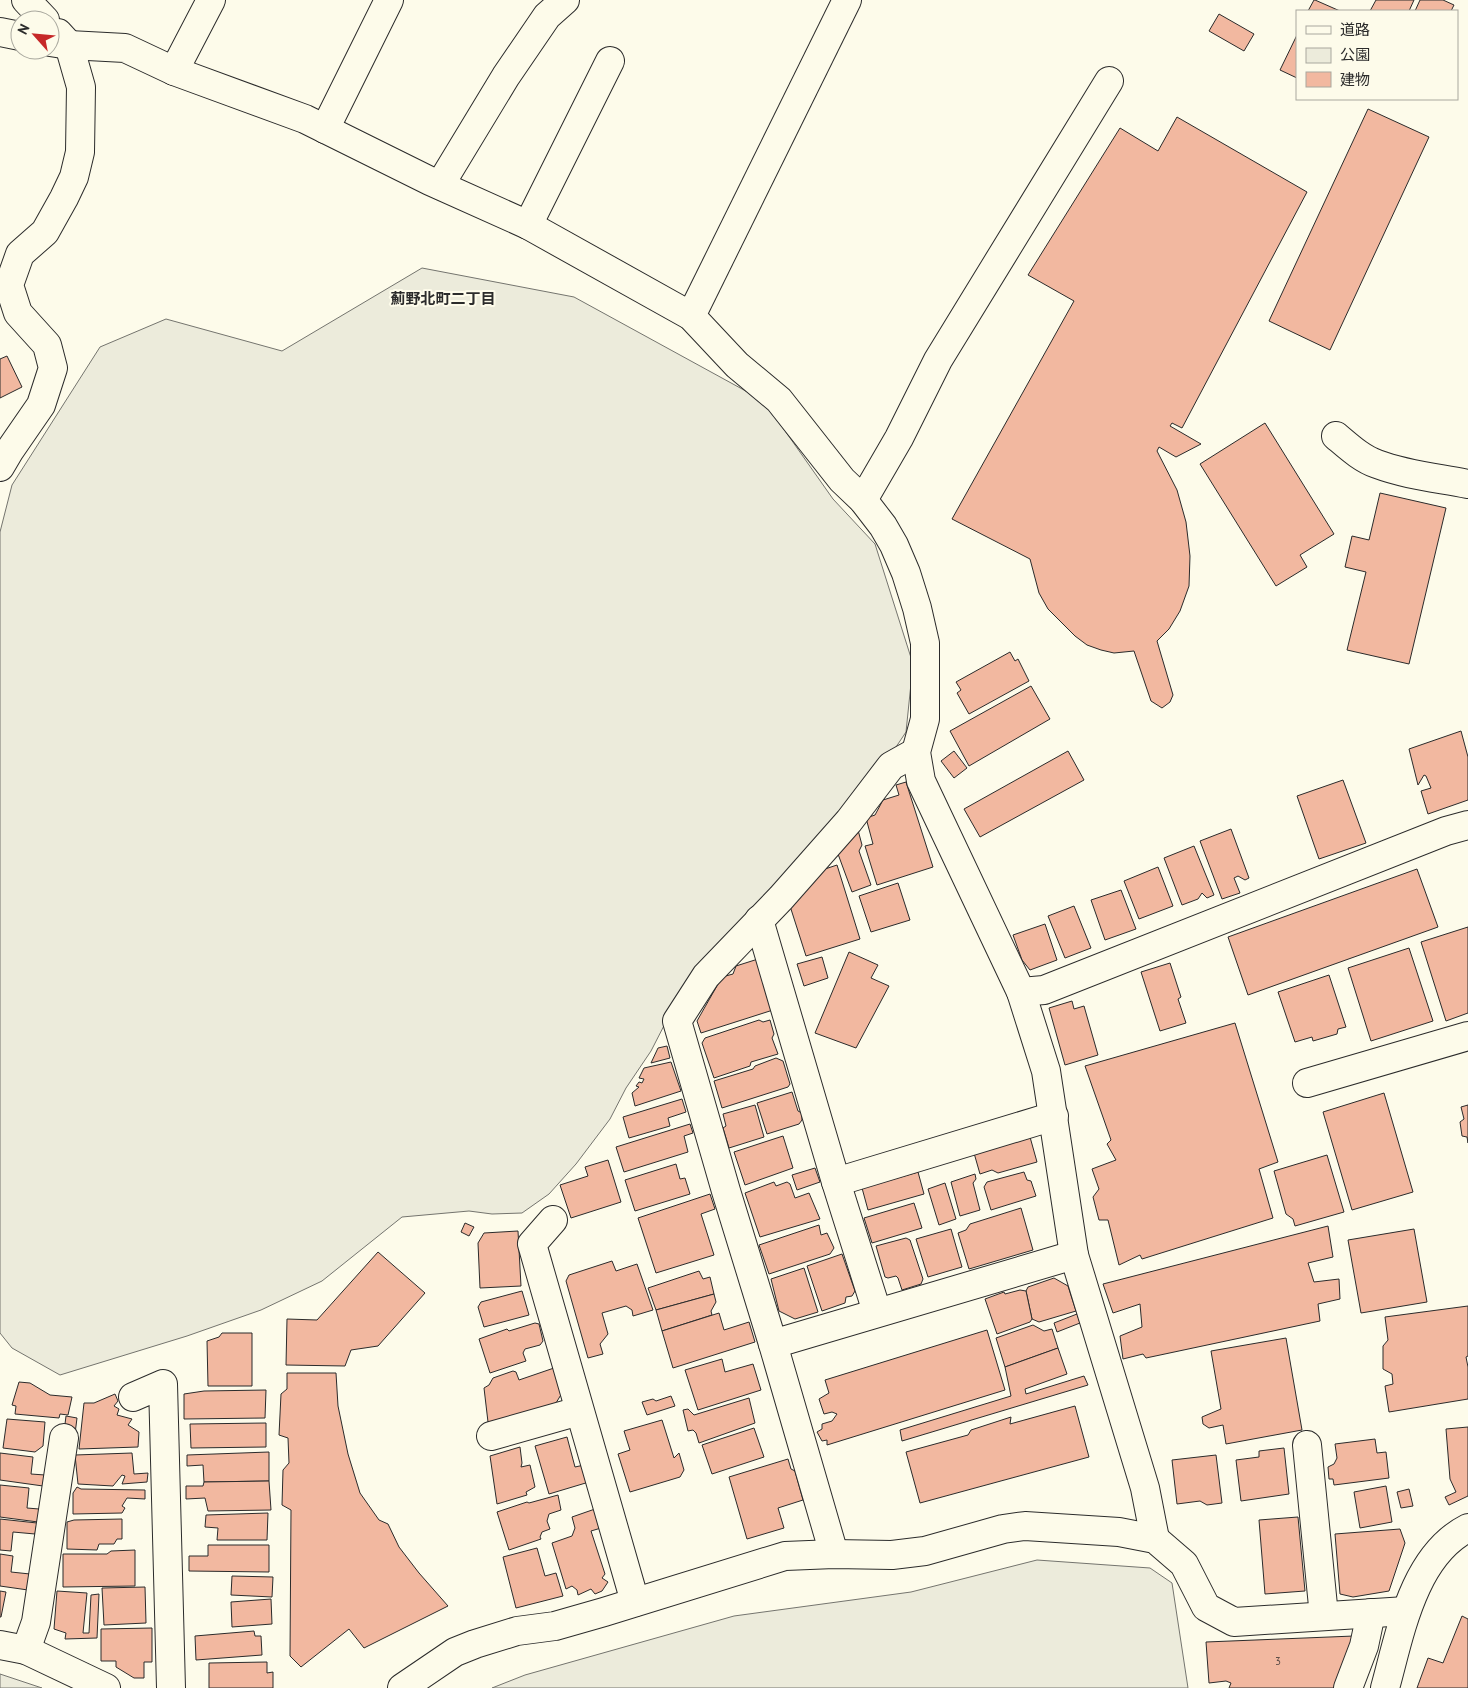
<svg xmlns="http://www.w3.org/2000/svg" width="1468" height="1688" font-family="'PT Sans','Noto Sans JP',sans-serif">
<rect width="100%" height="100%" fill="#fdfbea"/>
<g fill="#ecebdb" stroke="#74746e">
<path d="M 422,268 L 574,297 L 764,401 L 833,499 L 875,544 L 913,664 L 906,732 L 868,789 L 671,1012 L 651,1051 L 626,1088 L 610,1119 L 576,1164 L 549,1194 L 522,1213 L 492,1214 L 469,1211 L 402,1217 L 322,1281 L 261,1310 L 187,1336 L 60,1375 L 12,1348 L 0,1333 L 0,532 L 12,485 L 100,347 L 166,319 L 282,351 Z"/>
<path d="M 1037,1560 L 1150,1568 L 1172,1583 L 1188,1688 L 492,1688 L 525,1675 L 734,1616 L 911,1592 Z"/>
<path d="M 0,1674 L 42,1688 L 0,1688 Z"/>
</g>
<g fill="#f2b8a0" stroke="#2b2b2b">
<path d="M 1314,0 L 1315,0 L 1340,11 L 1308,11 Z"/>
<path d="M 1376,0 L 1414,0 L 1409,11 L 1370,11 Z"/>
<path d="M 1420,0 L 1443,0 L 1454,5 L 1451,11 L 1415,11 Z"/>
<path d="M 1219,14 L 1254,34 L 1244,51 L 1209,31 Z"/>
<path d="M 1297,35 L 1297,78 L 1280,70 Z"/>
<path d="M 1368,109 L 1429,137 L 1330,350 L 1269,321 Z"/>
<path d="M 1177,117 L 1307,192 L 1182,428 L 1172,423 L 1170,426 L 1201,444 L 1176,457 L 1159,447 L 1157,451 L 1177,490 L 1186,522 L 1190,556 L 1189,586 L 1180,611 L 1169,629 L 1157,641 L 1173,695 L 1170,702 L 1162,708 L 1151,701 L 1134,651 L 1114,653 L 1101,650 L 1087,645 L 1075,636 L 1048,609 L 1039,593 L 1030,559 L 952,519 L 1074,301 L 1028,275 L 1120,128 L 1158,151 Z"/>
<path d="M 7,356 L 22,387 L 0,398 L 0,359 Z"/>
<path d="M 1265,423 L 1334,534 L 1300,555 L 1307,567 L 1276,586 L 1200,464 Z"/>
<path d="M 1380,493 L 1446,508 L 1409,664 L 1347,650 L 1366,572 L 1345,567 L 1352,536 L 1369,540 Z"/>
<path d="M 1010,652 L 1015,661 L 1018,659 L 1029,681 L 969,714 L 957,693 L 961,690 L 956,682 Z"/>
<path d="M 1031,686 L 1050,719 L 969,766 L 950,731 Z"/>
<path d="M 1461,731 L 1468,757 L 1468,800 L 1428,814 L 1421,791 L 1431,788 L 1426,776 L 1424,775 L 1418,785 L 1409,749 Z"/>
<path d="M 954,751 L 967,768 L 954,778 L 941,761 Z"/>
<path d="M 1068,751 L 1084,780 L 980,837 L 964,809 Z"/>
<path d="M 1343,780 L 1366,843 L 1319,859 L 1297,796 Z"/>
<path d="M 906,782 L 933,867 L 877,885 L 865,846 L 873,844 L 866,818 L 875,815 L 883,800 L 899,795 L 896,785 Z"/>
<path d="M 1231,829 L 1249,878 L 1245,880 L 1238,876 L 1234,878 L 1240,893 L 1222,899 L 1200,841 Z"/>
<path d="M 858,830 L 862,845 L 859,851 L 871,885 L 852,892 L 838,854 Z"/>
<path d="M 1194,846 L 1214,895 L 1207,898 L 1202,893 L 1198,899 L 1182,905 L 1164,858 Z"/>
<path d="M 837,865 L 860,939 L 806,956 L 790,906 L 822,870 Z"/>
<path d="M 1158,867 L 1173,906 L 1139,919 L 1124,881 Z"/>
<path d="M 1417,869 L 1438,927 L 1248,995 L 1228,937 Z"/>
<path d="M 898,883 L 910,920 L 871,932 L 859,896 Z"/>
<path d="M 1121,890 L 1136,929 L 1105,940 L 1091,900 Z"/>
<path d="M 1074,906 L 1091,948 L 1065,958 L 1048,916 Z"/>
<path d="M 1045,924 L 1057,960 L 1030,970 L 1022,960 L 1013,935 Z"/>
<path d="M 1468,927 L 1468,1013 L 1446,1021 L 1421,942 Z"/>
<path d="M 1409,948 L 1433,1021 L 1371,1041 L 1348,968 Z"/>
<path d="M 849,952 L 878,965 L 871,978 L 889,986 L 856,1048 L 815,1033 Z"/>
<path d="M 822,957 L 828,978 L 804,986 L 797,964 Z"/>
<path d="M 758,959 L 773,1010 L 701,1033 L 697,1021 L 722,977 L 733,974 L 736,966 Z"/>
<path d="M 1170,963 L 1181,997 L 1178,999 L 1186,1023 L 1160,1031 L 1141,972 Z"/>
<path d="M 1329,975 L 1346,1027 L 1338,1029 L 1337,1034 L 1313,1041 L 1312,1037 L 1295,1042 L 1278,992 Z"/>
<path d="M 1072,1001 L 1074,1009 L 1084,1006 L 1098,1055 L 1065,1065 L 1049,1008 Z"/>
<path d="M 759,1020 L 763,1022 L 770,1020 L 774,1034 L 772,1038 L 778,1054 L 751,1062 L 750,1066 L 714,1078 L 702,1043 L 705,1038 Z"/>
<path d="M 1235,1023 L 1278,1162 L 1259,1169 L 1273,1218 L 1142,1259 L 1140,1255 L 1119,1265 L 1108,1220 L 1099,1220 L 1093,1197 L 1099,1189 L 1092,1169 L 1116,1160 L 1107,1144 L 1111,1140 L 1085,1066 Z"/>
<path d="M 667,1046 L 670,1058 L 651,1063 L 658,1048 Z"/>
<path d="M 776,1058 L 783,1061 L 790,1084 L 788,1087 L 722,1108 L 714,1081 L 753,1069 L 755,1066 Z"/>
<path d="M 671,1062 L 681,1091 L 635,1106 L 632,1093 L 639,1087 L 636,1086 L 639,1082 L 642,1083 L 644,1079 L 639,1078 L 644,1068 Z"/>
<path d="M 792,1092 L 798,1111 L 802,1113 L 802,1120 L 799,1124 L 767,1134 L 757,1103 Z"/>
<path d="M 1384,1093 L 1413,1192 L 1352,1210 L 1323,1112 Z"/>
<path d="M 682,1099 L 686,1112 L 668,1118 L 670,1126 L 629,1138 L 623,1117 Z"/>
<path d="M 755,1105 L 764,1137 L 729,1148 L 723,1128 L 726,1126 L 723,1114 Z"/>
<path d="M 1468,1105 L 1468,1143 L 1467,1137 L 1462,1136 L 1460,1122 L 1464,1119 L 1461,1107 Z"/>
<path d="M 690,1124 L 693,1133 L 684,1136 L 688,1152 L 624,1172 L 616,1147 Z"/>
<path d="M 783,1136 L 793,1168 L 745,1185 L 734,1152 Z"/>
<path d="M 1030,1137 L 1037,1162 L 998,1173 L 992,1170 L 980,1174 L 974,1153 Z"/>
<path d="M 1327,1155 L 1344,1212 L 1295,1226 L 1293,1219 L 1286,1214 L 1274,1171 Z"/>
<path d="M 608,1160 L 621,1202 L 571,1218 L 560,1185 L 588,1176 L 585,1167 Z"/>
<path d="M 676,1164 L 680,1179 L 685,1178 L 690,1194 L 635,1211 L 625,1180 Z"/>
<path d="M 815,1168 L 820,1182 L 797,1190 L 792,1175 Z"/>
<path d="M 918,1172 L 924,1194 L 868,1210 L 862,1188 Z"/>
<path d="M 1024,1172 L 1027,1180 L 1031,1181 L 1036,1196 L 991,1210 L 984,1187 L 987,1182 Z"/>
<path d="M 975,1174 L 976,1179 L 973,1183 L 980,1210 L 960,1216 L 951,1182 Z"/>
<path d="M 774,1182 L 776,1186 L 787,1182 L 790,1184 L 795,1198 L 809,1193 L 820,1219 L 760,1237 L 745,1193 Z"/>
<path d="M 945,1183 L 956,1219 L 939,1225 L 928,1189 Z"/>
<path d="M 710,1194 L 715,1209 L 701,1214 L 714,1255 L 656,1273 L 638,1218 Z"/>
<path d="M 914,1203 L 922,1228 L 872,1243 L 864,1218 Z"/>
<path d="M 1021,1208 L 1033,1250 L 969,1269 L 958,1233 L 966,1230 L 970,1224 Z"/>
<path d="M 465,1223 L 474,1227 L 469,1236 L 461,1232 Z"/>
<path d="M 819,1225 L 821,1235 L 827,1233 L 834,1248 L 830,1254 L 769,1274 L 759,1245 Z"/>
<path d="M 1328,1226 L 1333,1257 L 1308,1263 L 1314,1282 L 1339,1279 L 1340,1299 L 1318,1304 L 1320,1321 L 1146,1358 L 1143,1354 L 1123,1359 L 1120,1336 L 1142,1327 L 1140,1304 L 1113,1313 L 1103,1284 Z"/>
<path d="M 951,1229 L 962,1267 L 928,1277 L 916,1239 Z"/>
<path d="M 1414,1229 L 1427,1302 L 1361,1313 L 1348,1240 Z"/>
<path d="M 518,1231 L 521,1286 L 480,1288 L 478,1243 L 484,1233 Z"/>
<path d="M 906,1238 L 910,1240 L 923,1279 L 921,1284 L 902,1290 L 898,1278 L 896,1276 L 888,1278 L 885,1277 L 876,1246 Z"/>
<path d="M 378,1252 L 425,1293 L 378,1346 L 351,1350 L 345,1366 L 286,1365 L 287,1319 L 317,1320 Z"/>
<path d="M 842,1254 L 855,1291 L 852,1296 L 846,1297 L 845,1303 L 822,1311 L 807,1266 Z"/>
<path d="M 612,1261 L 616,1271 L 637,1264 L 653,1310 L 633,1316 L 632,1310 L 626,1306 L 602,1313 L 608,1334 L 600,1344 L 603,1354 L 588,1358 L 566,1281 L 569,1275 Z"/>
<path d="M 804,1268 L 818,1312 L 795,1319 L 779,1311 L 771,1279 Z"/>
<path d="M 699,1271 L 703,1279 L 710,1277 L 714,1294 L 656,1310 L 648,1288 Z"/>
<path d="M 1054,1278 L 1068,1286 L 1076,1311 L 1039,1322 L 1032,1319 L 1026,1291 L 1028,1287 Z"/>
<path d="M 1020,1290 L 1026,1291 L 1032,1319 L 1030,1322 L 997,1334 L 985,1299 L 1004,1292 L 1005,1294 Z"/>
<path d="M 522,1291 L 529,1315 L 484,1327 L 478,1307 L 481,1302 Z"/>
<path d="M 714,1294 L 716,1302 L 711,1311 L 712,1315 L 662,1331 L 656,1310 Z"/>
<path d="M 1468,1306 L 1468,1356 L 1466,1357 L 1468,1367 L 1468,1399 L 1389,1412 L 1385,1386 L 1393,1384 L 1392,1374 L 1383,1369 L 1383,1346 L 1388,1340 L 1385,1317 Z"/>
<path d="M 719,1313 L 724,1330 L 749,1322 L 755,1342 L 673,1368 L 662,1331 Z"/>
<path d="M 1077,1314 L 1080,1323 L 1057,1332 L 1054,1323 Z"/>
<path d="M 535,1323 L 539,1324 L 543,1341 L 540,1345 L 525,1349 L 523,1353 L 526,1361 L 490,1373 L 479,1339 L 507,1329 L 509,1331 Z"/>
<path d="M 1033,1325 L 1044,1331 L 1052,1329 L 1058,1348 L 1005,1367 L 996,1338 Z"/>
<path d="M 987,1330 L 1005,1390 L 827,1445 L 827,1440 L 822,1441 L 817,1432 L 822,1429 L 822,1424 L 832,1421 L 837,1414 L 832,1412 L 824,1414 L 819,1399 L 829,1393 L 825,1380 Z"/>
<path d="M 222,1333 L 252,1333 L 252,1386 L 208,1386 L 207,1341 L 219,1337 Z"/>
<path d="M 1286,1338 L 1302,1430 L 1226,1444 L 1223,1425 L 1209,1428 L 1203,1424 L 1202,1417 L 1221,1409 L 1211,1351 Z"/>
<path d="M 1058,1348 L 1067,1374 L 1025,1389 L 1026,1394 L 1084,1376 L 1088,1385 L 902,1441 L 900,1430 L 1011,1396 L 1005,1367 Z"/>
<path d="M 722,1359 L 725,1372 L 753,1364 L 761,1390 L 698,1410 L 685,1370 Z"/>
<path d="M 554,1368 L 562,1393 L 556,1403 L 499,1422 L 488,1422 L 484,1388 L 489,1385 L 493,1378 L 513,1371 L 516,1372 L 519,1380 Z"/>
<path d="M 287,1373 L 336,1373 L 338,1406 L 348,1454 L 360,1493 L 379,1520 L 388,1524 L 399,1547 L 419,1573 L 448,1606 L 364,1648 L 349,1629 L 301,1667 L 290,1656 L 291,1510 L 282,1505 L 283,1470 L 289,1463 L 288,1438 L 279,1435 L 281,1394 L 287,1389 Z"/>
<path d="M 19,1382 L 30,1383 L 50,1395 L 72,1397 L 68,1415 L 60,1414 L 59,1418 L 15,1414 L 16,1406 L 12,1405 Z"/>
<path d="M 266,1390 L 265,1418 L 184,1419 L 184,1394 L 204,1391 Z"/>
<path d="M 115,1394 L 118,1401 L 114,1406 L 119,1409 L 117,1415 L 132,1419 L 128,1425 L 139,1432 L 138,1447 L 79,1449 L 84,1403 L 94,1403 Z"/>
<path d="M 671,1396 L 675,1406 L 647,1415 L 642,1402 L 653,1399 L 656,1401 Z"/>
<path d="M 749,1398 L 755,1423 L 699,1443 L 696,1433 L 693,1430 L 688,1431 L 683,1410 L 688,1409 L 694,1415 Z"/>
<path d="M 1075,1406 L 1089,1457 L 920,1503 L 906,1452 L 968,1435 L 971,1430 L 1011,1417 L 1010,1424 Z"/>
<path d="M 66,1416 L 77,1418 L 75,1434 L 64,1432 Z"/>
<path d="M 7,1419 L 45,1422 L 43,1446 L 35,1452 L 3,1448 Z"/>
<path d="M 662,1420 L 674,1458 L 679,1453 L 684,1470 L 680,1477 L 630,1492 L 618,1454 L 630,1450 L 624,1431 Z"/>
<path d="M 266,1423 L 266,1447 L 191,1448 L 190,1424 Z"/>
<path d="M 1468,1427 L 1468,1496 L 1449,1505 L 1445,1497 L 1456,1492 L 1450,1479 L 1446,1429 Z"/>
<path d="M 754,1428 L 764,1457 L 712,1474 L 702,1445 Z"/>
<path d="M 567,1437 L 575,1467 L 584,1465 L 589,1482 L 549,1494 L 535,1446 Z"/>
<path d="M 1375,1439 L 1377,1453 L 1386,1452 L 1389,1478 L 1334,1485 L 1333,1479 L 1329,1479 L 1328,1467 L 1334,1464 L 1337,1458 L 1335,1444 Z"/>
<path d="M 520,1447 L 522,1463 L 521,1467 L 530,1465 L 535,1487 L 526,1492 L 527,1495 L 497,1504 L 490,1456 Z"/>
<path d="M 1284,1448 L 1289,1494 L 1241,1501 L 1236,1460 L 1259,1457 L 1259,1451 Z"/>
<path d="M 269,1452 L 269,1481 L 204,1482 L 203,1465 L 187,1466 L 187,1455 Z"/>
<path d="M 0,1453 L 33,1457 L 31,1474 L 45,1475 L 43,1486 L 0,1480 Z"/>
<path d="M 132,1453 L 134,1474 L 148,1473 L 147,1482 L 122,1484 L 125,1476 L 122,1475 L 113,1486 L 78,1484 L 75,1455 Z"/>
<path d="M 1216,1455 L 1222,1503 L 1207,1505 L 1200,1501 L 1177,1504 L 1172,1460 Z"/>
<path d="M 788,1459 L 791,1469 L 795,1471 L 803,1500 L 778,1508 L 784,1528 L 747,1539 L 729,1477 Z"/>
<path d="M 269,1481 L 271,1510 L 208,1511 L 205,1498 L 186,1499 L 186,1486 L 203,1486 L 204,1482 Z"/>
<path d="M 0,1485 L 29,1488 L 27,1508 L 39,1509 L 38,1522 L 0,1517 Z"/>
<path d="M 1386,1486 L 1392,1522 L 1360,1528 L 1354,1492 Z"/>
<path d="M 77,1487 L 81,1489 L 145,1490 L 145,1499 L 127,1498 L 122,1506 L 125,1508 L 122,1513 L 73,1514 L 73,1493 Z"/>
<path d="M 1409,1489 L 1413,1506 L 1401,1508 L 1397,1492 Z"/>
<path d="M 558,1495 L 561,1510 L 549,1514 L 547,1521 L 550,1529 L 542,1532 L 540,1537 L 541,1539 L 509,1550 L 497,1512 L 527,1502 L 529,1503 Z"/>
<path d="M 595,1509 L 601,1528 L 591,1531 L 605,1574 L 602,1578 L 608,1582 L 602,1591 L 595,1594 L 591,1589 L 578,1595 L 577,1590 L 572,1586 L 566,1589 L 552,1543 L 572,1536 L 575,1528 L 572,1517 Z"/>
<path d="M 268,1513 L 267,1540 L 217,1540 L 218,1528 L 205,1527 L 206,1515 Z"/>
<path d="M 1298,1517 L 1305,1591 L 1265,1594 L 1259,1520 Z"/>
<path d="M 0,1519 L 37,1523 L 35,1534 L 13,1532 L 11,1551 L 0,1550 Z"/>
<path d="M 122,1519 L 122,1539 L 117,1539 L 114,1544 L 99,1544 L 97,1550 L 67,1549 L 67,1522 L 74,1520 Z"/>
<path d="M 1400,1529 L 1405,1543 L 1389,1591 L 1353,1597 L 1340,1594 L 1335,1534 Z"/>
<path d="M 208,1545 L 269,1545 L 269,1572 L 189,1571 L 189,1556 L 208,1556 Z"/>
<path d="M 537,1548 L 545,1576 L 556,1573 L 563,1596 L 516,1608 L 503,1557 Z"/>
<path d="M 135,1550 L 135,1586 L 63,1587 L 63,1554 L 107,1554 L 111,1551 Z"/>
<path d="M 0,1554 L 13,1556 L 11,1572 L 30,1574 L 28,1590 L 0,1586 Z"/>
<path d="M 232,1576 L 273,1577 L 272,1597 L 231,1595 Z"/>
<path d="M 145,1587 L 146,1623 L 104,1625 L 102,1588 Z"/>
<path d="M 0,1591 L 6,1592 L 1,1617 L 0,1617 Z"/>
<path d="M 57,1591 L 87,1593 L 83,1633 L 89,1633 L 91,1595 L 99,1594 L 97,1638 L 65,1639 L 66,1633 L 54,1629 Z"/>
<path d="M 271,1599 L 272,1624 L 232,1627 L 231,1602 Z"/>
<path d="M 1462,1616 L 1468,1619 L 1468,1688 L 1417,1688 L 1428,1658 L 1443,1663 Z"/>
<path d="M 152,1628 L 152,1662 L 144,1662 L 144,1678 L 134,1678 L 116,1667 L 116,1661 L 101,1661 L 101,1629 Z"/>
<path d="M 254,1631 L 255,1636 L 261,1636 L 262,1655 L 196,1660 L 195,1636 Z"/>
<path d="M 1354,1636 L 1342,1688 L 1229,1688 L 1231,1683 L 1226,1681 L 1209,1683 L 1206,1642 Z"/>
<path d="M 267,1662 L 267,1673 L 273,1672 L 273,1688 L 209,1688 L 209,1663 Z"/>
</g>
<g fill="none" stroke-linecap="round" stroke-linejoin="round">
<g stroke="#2b2b2b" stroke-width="30">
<g id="minor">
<path d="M 26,0 L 45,20"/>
<path d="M 0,32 L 20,36"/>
<path d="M 50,42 L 69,45 L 125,48 L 174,71 L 305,119 L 430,181 L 528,225 L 691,316 L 737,365 L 779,400 L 842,480 L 863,500 L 883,526 L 894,545 L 906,573 L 917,608 L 925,643 L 925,719 L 916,752 L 921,781 L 1021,992 L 1046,1071 L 1074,1255 L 1145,1488 L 1155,1539"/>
<path d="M 174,71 L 211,0"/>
<path d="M 325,129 L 389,0"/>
<path d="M 440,185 L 506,76 L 547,16 L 565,0"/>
<path d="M 528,225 L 610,61"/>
<path d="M 691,316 L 847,0"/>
<path d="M 1336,436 C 1349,447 1362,459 1377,464 C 1406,475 1438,478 1468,484"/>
<path d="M 0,467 L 10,450 L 41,405 L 53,368 L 47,345 L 18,313 L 9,285 L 20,254 L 45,232 L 64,198 L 74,177 L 80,152 L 81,87 L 69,45 L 58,33"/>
<path d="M 863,500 L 899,438 L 938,360 L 1109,81"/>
<path d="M 916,752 L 891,766 L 849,821 L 781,898 L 706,976 L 677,1021 L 726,1191 L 773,1344 L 1074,1255"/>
<path d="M 759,920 L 836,1182 L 877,1312"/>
<path d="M 1021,992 L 1044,990 L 1446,831 L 1468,825"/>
<path d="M 1307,1083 L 1468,1036"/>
<path d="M 836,1182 L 1054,1116"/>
<path d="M 553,1220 L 532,1244 L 635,1602"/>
<path d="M 773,1344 L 834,1554"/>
<path d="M 133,1397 L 163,1384 L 171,1688"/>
<path d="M 491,1436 L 579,1411"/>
<path d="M 1307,1445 L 1324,1616"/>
<path d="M 0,1645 L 26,1650 L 106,1688"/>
<path d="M 26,1650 L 36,1622 L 64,1438"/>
<path d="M 402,1688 L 455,1652 L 475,1644 L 517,1631 L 555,1626 L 604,1612 L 785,1556 L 834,1554 L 892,1555 L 925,1551 L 1003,1529 L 1025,1526 L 1119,1532 L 1155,1539 L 1184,1564 L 1206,1607 L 1234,1622 L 1406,1611"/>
<path d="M 1348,1688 L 1364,1646 L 1371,1613"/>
<path d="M 1385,1688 C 1400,1634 1413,1556 1468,1528"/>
</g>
</g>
<use href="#minor" stroke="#fdfbea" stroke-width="28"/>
</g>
<g text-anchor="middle" stroke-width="4" stroke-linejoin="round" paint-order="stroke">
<g font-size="11" fill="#5d4e48">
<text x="1278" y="1665">3</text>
</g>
<g font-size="15" font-weight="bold" fill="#2b2b2b" stroke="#fdfbea">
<text x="443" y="304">薊野北町二丁目</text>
</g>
</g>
<rect x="1296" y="10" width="162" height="90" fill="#fdfbea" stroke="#a9a89e"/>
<rect x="1306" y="26" width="25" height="8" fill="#fdfbea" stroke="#a9a89e"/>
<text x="1340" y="35" font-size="15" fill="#2b2b2b">道路</text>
<rect x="1306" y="48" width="25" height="15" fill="#ecebdb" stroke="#a9a89e"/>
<text x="1340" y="60" font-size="15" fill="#2b2b2b">公園</text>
<rect x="1306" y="72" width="25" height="15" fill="#f2b8a0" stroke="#a9a89e"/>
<text x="1340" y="85" font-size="15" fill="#2b2b2b">建物</text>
<g transform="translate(35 35) rotate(297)"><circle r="24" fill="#fdfbea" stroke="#a9a89e"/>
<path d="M0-4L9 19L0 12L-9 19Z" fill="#c62828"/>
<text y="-8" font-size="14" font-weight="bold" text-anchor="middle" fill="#2b2b2b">N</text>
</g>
</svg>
